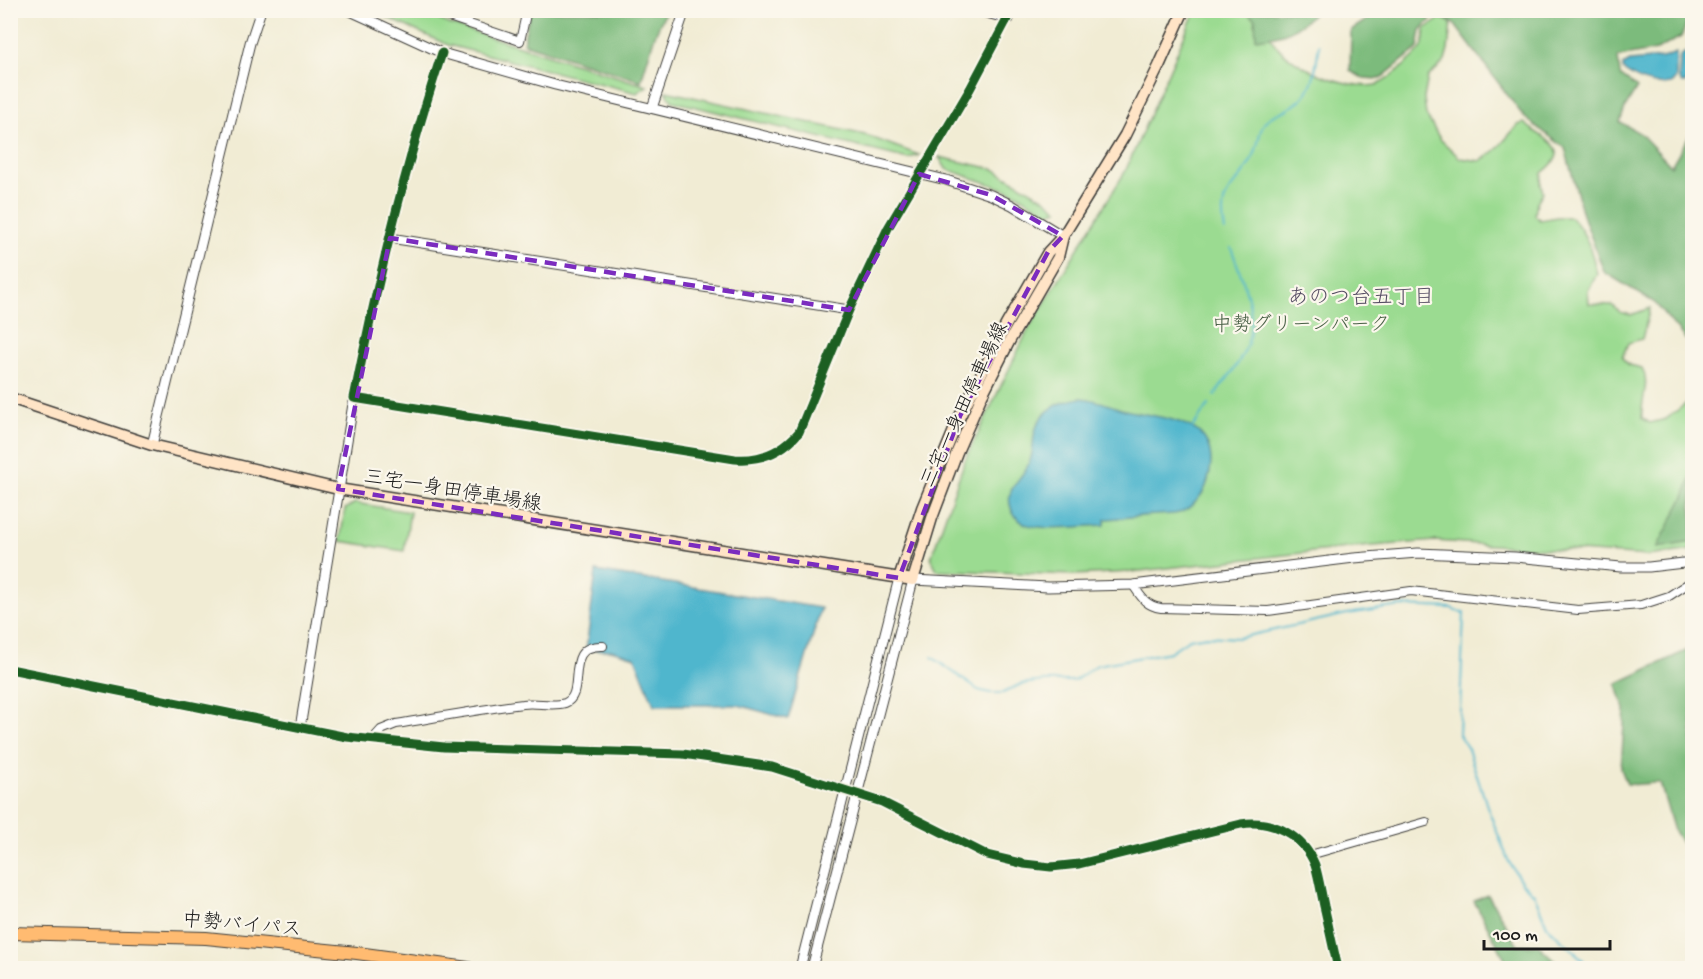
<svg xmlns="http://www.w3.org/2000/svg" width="1703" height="979" font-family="'Gochi Hand','Klee One',sans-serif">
<rect width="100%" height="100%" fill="#fbf7ec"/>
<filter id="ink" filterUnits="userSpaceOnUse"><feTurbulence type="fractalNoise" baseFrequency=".0167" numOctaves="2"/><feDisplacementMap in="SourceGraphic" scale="12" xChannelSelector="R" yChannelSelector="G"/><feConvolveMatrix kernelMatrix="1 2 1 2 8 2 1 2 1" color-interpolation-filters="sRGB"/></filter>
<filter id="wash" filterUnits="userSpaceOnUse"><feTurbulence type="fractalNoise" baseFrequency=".008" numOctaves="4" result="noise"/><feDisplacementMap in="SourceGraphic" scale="24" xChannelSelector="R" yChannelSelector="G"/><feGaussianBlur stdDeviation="1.35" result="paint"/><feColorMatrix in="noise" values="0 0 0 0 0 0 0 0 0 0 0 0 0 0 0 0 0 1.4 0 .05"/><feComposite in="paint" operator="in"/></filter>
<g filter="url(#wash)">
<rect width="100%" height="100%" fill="#f1ecd4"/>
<g fill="#9bdb91" stroke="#5c7c56" stroke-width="1.5">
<path d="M 372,11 L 420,11 L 449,24 L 647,86 L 637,93 L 448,45 Z"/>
<path d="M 1195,11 L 1264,11 C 1266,20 1267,33 1273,41 C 1289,66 1347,90 1376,85 C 1384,84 1418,55 1422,47 C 1424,42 1424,35 1425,29 L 1441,18 L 1451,23 L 1448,50 L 1445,61 L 1428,77 L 1424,98 L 1426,115 L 1440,139 L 1460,158 L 1480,161 L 1496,150 L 1518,125 L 1524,123 C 1543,140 1577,147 1542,173 L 1541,184 L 1543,192 L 1537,202 L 1535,215 L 1540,220 L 1557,217 L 1571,217 C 1587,233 1592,252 1597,274 L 1588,291 L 1589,304 L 1612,305 L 1620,312 L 1631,315 L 1650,308 L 1642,339 L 1628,343 L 1622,358 L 1629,365 L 1642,368 C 1651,384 1640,401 1642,418 L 1650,423 L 1666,419 L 1692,399 L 1691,449 L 1692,550 L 1648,556 L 1435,541 L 1348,548 L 1131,572 L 1074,575 L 937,570 L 931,558 L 965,460 L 1029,328 L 1125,172 Z"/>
<path d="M 666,91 L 865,135 L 919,155 L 908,159 L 672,101 Z"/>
<path d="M 939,157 L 994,169 L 1045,199 L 1058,210 L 1048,213 L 1013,192 L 946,169 Z"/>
<path d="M 355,503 L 410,512 L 404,551 L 340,541 L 345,509 Z"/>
</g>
<g fill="#7cbb7b" stroke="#4c6c4c" stroke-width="1.5">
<path d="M 530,11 L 666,11 L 655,35 L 641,81 L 523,43 Z"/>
<path d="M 1244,11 L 1316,11 C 1296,31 1285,36 1256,39 L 1255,19 Z"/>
<path d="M 1372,11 L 1685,11 L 1688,21 L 1681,37 L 1657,50 L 1618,57 L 1620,75 L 1637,88 L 1625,108 L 1620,122 L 1641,134 L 1671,166 L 1692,131 L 1692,347 L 1655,303 L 1604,272 L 1583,215 L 1565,148 L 1524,117 L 1455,25 L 1438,12 L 1421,30 L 1418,48 L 1380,79 L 1363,78 L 1350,71 L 1351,30 L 1373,16 Z"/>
<path d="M 1692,473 L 1692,542 L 1657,548 L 1685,495 Z"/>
<path d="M 1692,648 L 1692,861 L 1674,831 L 1660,783 C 1649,782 1638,786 1627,784 L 1621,769 L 1625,709 L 1616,684 Z"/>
<path d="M 1488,895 L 1518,945 L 1538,945 L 1563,968 L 1510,968 L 1474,901 Z"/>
</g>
<g fill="#4fb6cd" stroke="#366974" stroke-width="1.5">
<path d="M 1688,52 L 1692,55 L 1690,77 L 1685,83 L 1682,83 L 1679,79 L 1680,56 L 1682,54 Z"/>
<path d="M 1676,53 L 1676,78 L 1671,84 C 1651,86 1639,81 1623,70 L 1623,65 L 1630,61 L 1662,58 Z"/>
<path d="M 1081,398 C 1096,399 1110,406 1125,410 C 1165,420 1225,418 1208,480 C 1205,493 1192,509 1179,513 C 1172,515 1163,514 1156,515 C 1139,516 1122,518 1105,519 L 1105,525 C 1086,526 1035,532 1022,522 C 1017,519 1012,513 1011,508 C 1004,488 1022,480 1029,463 C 1034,453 1032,442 1035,431 C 1041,410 1061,401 1081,398 Z"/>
<path d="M 596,571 L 821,608 L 788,719 L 738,705 L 654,705 L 635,657 L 611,650 L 586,650 Z"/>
</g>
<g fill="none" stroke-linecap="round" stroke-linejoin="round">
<g stroke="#4fb6cd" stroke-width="2">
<path d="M 1225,231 C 1216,186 1237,191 1253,157 C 1259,147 1258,131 1265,122 C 1270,115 1280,113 1288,109 C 1315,94 1315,73 1319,45"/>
<path d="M 1215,395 C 1224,382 1235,370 1242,356 C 1262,321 1244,283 1231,248"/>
<path d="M 1192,428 L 1209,404"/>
<path d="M 932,657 L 978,690 L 990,693 L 1003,693 L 1021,684 L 1046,681 L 1074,681 L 1097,665 L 1170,652 L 1189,639 L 1207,636 L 1238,638 L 1347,614 L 1401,606 L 1452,608 L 1456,611 L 1464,612 L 1459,735 L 1468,749 L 1488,809 L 1509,862 L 1522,883 L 1534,894 L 1547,926 L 1583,960 L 1587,968"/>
</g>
</g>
</g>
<g filter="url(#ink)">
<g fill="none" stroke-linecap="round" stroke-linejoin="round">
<g stroke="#3c3b38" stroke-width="10">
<g id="minor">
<path d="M 428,10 L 520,41 L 527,10"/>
<path d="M 1133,585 C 1141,597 1146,606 1161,608 L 1268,611 L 1411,591 L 1578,610 L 1641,605 L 1669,596 L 1692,581"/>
<path d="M 372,740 L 381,730 L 396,724 C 439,717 481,709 523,704 C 536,702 553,707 565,703 C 588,694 561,644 603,646"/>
<path d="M 857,793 L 882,802 L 987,855 L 1008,861 L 1051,867 L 1079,864 L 1241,824 C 1272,819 1303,835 1315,865 C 1319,878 1321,892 1324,906 C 1329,927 1333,948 1338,968"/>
<path d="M 1310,855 L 1426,822"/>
</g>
</g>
<g stroke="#3c3b38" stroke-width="11">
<g id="tertiary">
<path d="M 348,10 L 442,53 L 555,85 L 946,180 L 991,195 L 1012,205 L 1063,236"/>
<path d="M 975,10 L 1009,19"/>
<path d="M 442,53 C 405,166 377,282 354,398 L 735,459 C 761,461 782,452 799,432 L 849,310 L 888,228 L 970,89 L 1012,10"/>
<path d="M 652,108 L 685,10"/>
<path d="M 390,238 L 849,310"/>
<path d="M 152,445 L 250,43 L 261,10"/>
<path d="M 10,669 L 347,737 L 444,747 L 683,754 L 772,767 L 857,793"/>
<path d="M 300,728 L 354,398"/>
<path d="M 800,968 L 899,578"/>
<path d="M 812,968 L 913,580 L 1048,587 L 1133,585 L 1354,558 L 1418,553 L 1515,557 L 1621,567 L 1649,567 L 1692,562"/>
</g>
</g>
<g stroke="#3c3b38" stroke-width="13">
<g id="secondary">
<path d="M 10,398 L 152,445 L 338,489 L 913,580 L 932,518 L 957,452 L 982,395 L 1010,340 L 1058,257 L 1063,236"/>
<path d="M 899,578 L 922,508 L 960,416 L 1006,325 L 1048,252 L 1063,236 L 1125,135 L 1159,66 L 1184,10"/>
</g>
</g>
<g stroke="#3c3b38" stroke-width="14">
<path id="trunk" d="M 10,933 L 206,938 L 357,953 L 468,968"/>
</g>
<use href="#minor" stroke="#fff" stroke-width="8"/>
<use href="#tertiary" stroke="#fff" stroke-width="9"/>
<use href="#secondary" stroke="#ffe4c6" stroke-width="10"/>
<use href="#trunk" stroke="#ffbb71" stroke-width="12"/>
<g stroke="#fbf7ec" stroke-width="13">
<g id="cycleway">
<path d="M 442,53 C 405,166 377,282 354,398 L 735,459 C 761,461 782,452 799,432 L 849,310 L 888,228 L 970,89 L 1012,10"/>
<path d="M 10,669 L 347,737 L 444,747 L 683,754 L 772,767 L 882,802 L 987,855 L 1024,864 L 1051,867 L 1079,864 L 1241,824 C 1272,819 1303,835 1315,865 C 1319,878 1321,892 1324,906 C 1329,927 1333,948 1338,968"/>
</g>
</g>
<use href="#cycleway" stroke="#1b5e20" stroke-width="9"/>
</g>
</g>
<path fill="none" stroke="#7b2cbf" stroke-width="4.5" stroke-dasharray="12 8" stroke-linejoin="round" d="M 919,174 L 991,195 L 1063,236 L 1048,252 L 960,416 L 899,578 L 338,489 L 390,238 L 849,310 Z"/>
<g text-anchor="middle" stroke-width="4.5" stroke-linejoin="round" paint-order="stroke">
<g font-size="20" fill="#485f45" stroke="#fbf7ec">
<text x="1301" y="330">中勢グリーンパーク</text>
</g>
<g font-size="20" fill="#1c1c1c" stroke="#fbf7ec">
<text transform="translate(963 404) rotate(-65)" y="7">三宅一身田停車場線</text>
<text transform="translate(453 489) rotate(9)" y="7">三宅一身田停車場線</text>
<text transform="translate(242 923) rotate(5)" y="7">中勢バイパス</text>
</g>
<g font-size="21" fill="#574e65" stroke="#fbf7ec">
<text x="1361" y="303">あのつ台五丁目</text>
</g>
</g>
<rect width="1703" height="979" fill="none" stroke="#fbf7ec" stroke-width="36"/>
<path d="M1484 940v9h126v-9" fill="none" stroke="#1c1c1c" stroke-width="3"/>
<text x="1493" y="940" font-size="18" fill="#1c1c1c" stroke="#fbf7ec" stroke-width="4.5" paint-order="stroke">100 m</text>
</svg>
